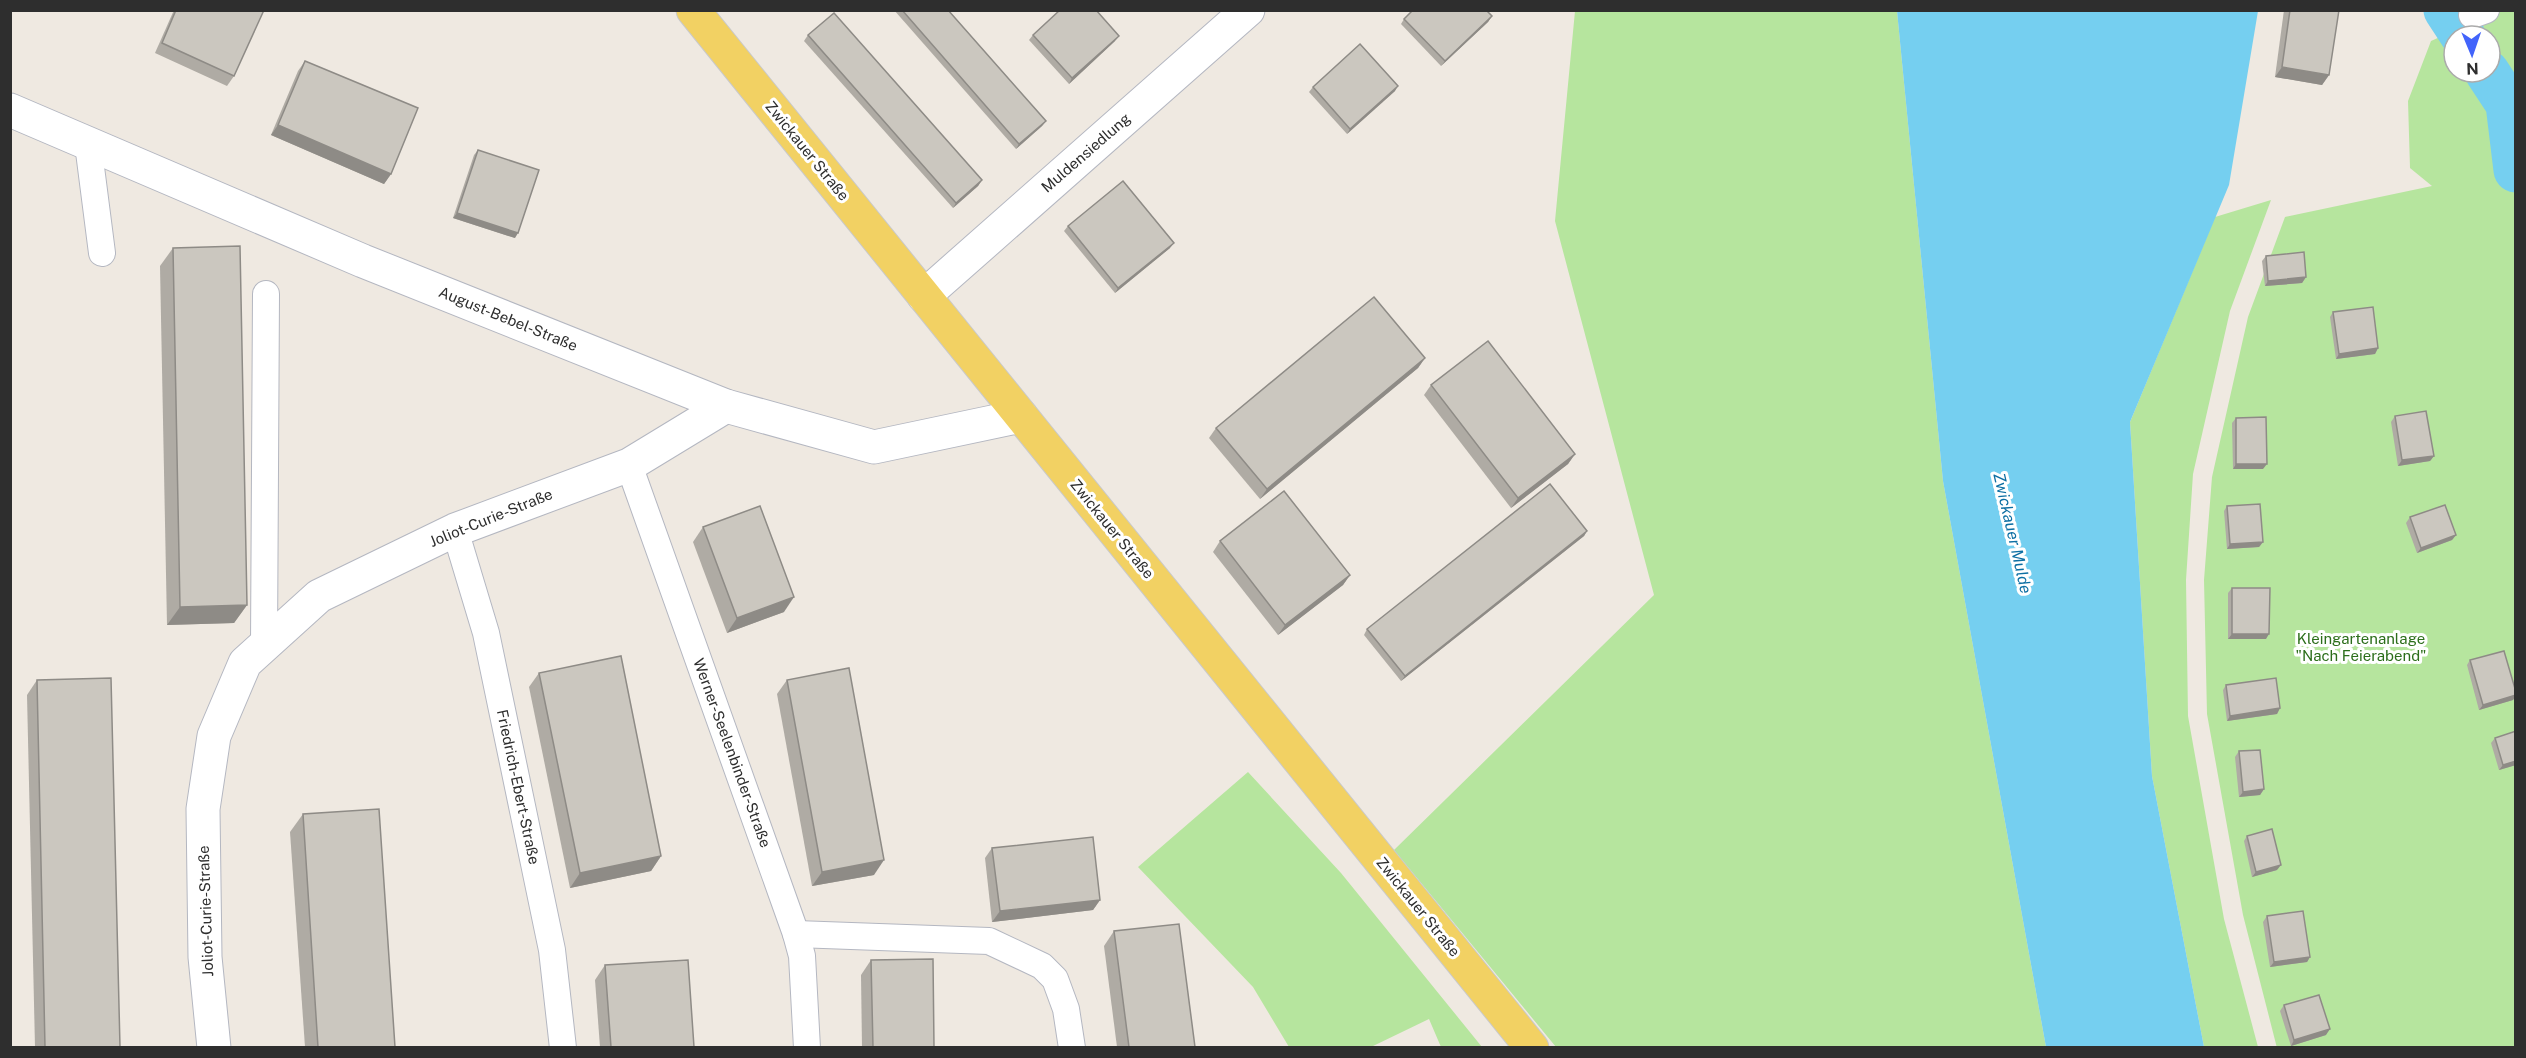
<svg xmlns="http://www.w3.org/2000/svg" width="2526" height="1058" font-family="'Public Sans',sans-serif">
<rect width="100%" height="100%" fill="#efe9e1"/>
<g fill="#b6e59e" fill-rule="evenodd">
<path d="M 1575,11 L 1897,11 L 1943,481 L 2046,1047 L 1556,1047 L 1394,850 L 1654,595 L 1555,221 Z"/>
<path d="M 2498,11 L 2515,11 L 2515,1047 L 2277,1048 L 2243,915 L 2207,714 L 2204,580 L 2212,477 L 2248,317 L 2285,217 L 2432,186 L 2410,168 L 2408,101 L 2431,41 ZM 2454,36 L 2490,36 L 2490,72 L 2454,72 Z"/>
<path d="M 2271,200 L 2230,311 L 2193,474 L 2186,580 L 2188,716 L 2224,919 L 2258,1047 L 2204,1047 L 2152,776 L 2130,422 L 2215,217 Z"/>
<path d="M 1248,772 L 1341,873 L 1482,1047 L 1441,1047 L 1429,1019 L 1371,1047 L 1289,1047 L 1253,987 L 1138,867 Z"/>
</g>
<path fill="#75cff0" d="M 1897,11 L 2258,11 L 2229,185 L 2130,422 L 2152,776 L 2204,1047 L 2046,1047 L 1943,481 Z"/>
<g fill="none" stroke-linecap="round" stroke-linejoin="round">
<g stroke="#75cff0" stroke-width="45">
<path d="M 2446,10 L 2463,36"/>
<path d="M 2487,72 L 2508,104 L 2516,170"/>
</g>
<g stroke="#b4b7c1" stroke-width="28">
<g id="service">
<path d="M 2472,15 L 2486,10"/>
<path d="M 88,144 L 102,253"/>
<path d="M 629,465 L 796,934 L 802,956 L 807,1048"/>
<path d="M 455,530 L 486,633 L 552,950 L 563,1048"/>
<path d="M 264,645 L 266,294"/>
<path d="M 796,934 L 989,941 L 1042,966 L 1055,979 L 1066,1009 L 1072,1048"/>
</g>
</g>
<g stroke="#b4b7c1" stroke-width="35">
<g id="minor">
<path d="M 10,110 L 363,261 L 726,406 L 874,447 L 1021,416"/>
<path d="M 924,296 L 1248,10"/>
<path d="M 214,1048 L 205,957 L 203,809 L 214,736 L 245,663 L 319,596 L 455,530 L 629,465 L 726,406"/>
</g>
</g>
<g stroke="#c9c9c9" stroke-width="35">
<path id="primary" d="M 693,10 L 1532,1048"/>
</g>
<use href="#service" stroke="#fff" stroke-width="26"/>
<use href="#minor" stroke="#fff" stroke-width="33"/>
<use href="#primary" stroke="#f2d163" stroke-width="33"/>
</g>
<g fill="#afaba4">
<path d="M 174,10 L 264,10 L 234,76 L 227,86 L 155,53 Z"/>
<path d="M 894,10 L 948,10 L 1046,121 L 1042,126 L 1016,149 Z"/>
<path d="M 2284,10 L 2339,10 L 2329,75 L 2322,85 L 2275,77 Z"/>
<path d="M 1492,16 L 1488,22 L 1441,66 L 1401,24 L 1404,19 Z"/>
<path d="M 808,35 L 982,180 L 978,186 L 953,208 L 804,41 Z"/>
<path d="M 1033,35 L 1115,41 L 1069,84 L 1029,40 Z"/>
<path d="M 305,61 L 391,174 L 384,184 L 271,135 L 298,71 Z"/>
<path d="M 1313,87 L 1395,91 L 1347,134 L 1309,92 Z"/>
<path d="M 478,150 L 515,238 L 453,218 L 474,155 Z"/>
<path d="M 1068,226 L 1170,248 L 1115,293 L 1064,231 Z"/>
<path d="M 173,248 L 247,605 L 234,623 L 167,625 L 160,266 Z"/>
<path d="M 2266,256 L 2306,277 L 2302,283 L 2265,286 L 2262,261 Z"/>
<path d="M 2333,312 L 2378,348 L 2375,354 L 2336,359 L 2330,317 Z"/>
<path d="M 1425,358 L 1418,368 L 1260,499 L 1209,438 L 1216,428 Z"/>
<path d="M 1431,385 L 1575,454 L 1568,464 L 1511,508 L 1424,395 Z"/>
<path d="M 2395,416 L 2434,456 L 2430,461 L 2398,466 L 2391,422 Z"/>
<path d="M 2236,418 L 2263,469 L 2233,469 L 2232,423 Z"/>
<path d="M 2227,506 L 2263,542 L 2259,547 L 2227,549 L 2224,511 Z"/>
<path d="M 2410,517 L 2456,535 L 2452,540 L 2417,553 L 2406,523 Z"/>
<path d="M 703,527 L 784,612 L 727,633 L 693,542 Z"/>
<path d="M 1587,531 L 1584,536 L 1401,681 L 1364,635 L 1367,629 Z"/>
<path d="M 1220,541 L 1350,575 L 1343,585 L 1278,635 L 1213,552 Z"/>
<path d="M 2232,588 L 2266,639 L 2228,639 L 2228,593 Z"/>
<path d="M 2470,660 L 2516,692 L 2516,696 L 2513,700 L 2479,710 L 2467,665 Z"/>
<path d="M 539,673 L 661,856 L 651,871 L 570,888 L 529,687 Z"/>
<path d="M 37,680 L 120,1047 L 35,1047 L 27,695 Z"/>
<path d="M 787,680 L 874,875 L 812,886 L 777,694 Z"/>
<path d="M 2226,685 L 2280,708 L 2277,714 L 2227,721 L 2223,690 Z"/>
<path d="M 2516,731 L 2516,765 L 2499,770 L 2491,743 L 2495,738 Z"/>
<path d="M 2239,751 L 2264,789 L 2260,795 L 2239,797 L 2235,757 Z"/>
<path d="M 303,814 L 395,1047 L 305,1047 L 290,832 Z"/>
<path d="M 2247,836 L 2277,870 L 2252,877 L 2244,841 Z"/>
<path d="M 992,848 L 1100,900 L 1093,910 L 992,922 L 985,858 Z"/>
<path d="M 2267,916 L 2310,957 L 2307,962 L 2270,967 L 2263,922 Z"/>
<path d="M 1114,931 L 1195,1047 L 1117,1047 L 1104,946 Z"/>
<path d="M 871,960 L 934,1047 L 862,1047 L 861,975 Z"/>
<path d="M 605,965 L 694,1047 L 600,1047 L 595,980 Z"/>
<path d="M 2284,1005 L 2326,1035 L 2291,1046 L 2280,1011 Z"/>
</g>
<g fill="#8e8b86">
<path d="M 1492,16 L 1488,22 L 1441,66 L 1445,61 Z"/>
<path d="M 1119,36 L 1115,41 L 1069,84 L 1072,78 Z"/>
<path d="M 2282,67 L 2329,75 L 2322,85 L 2275,77 Z"/>
<path d="M 1398,86 L 1395,91 L 1347,134 L 1350,129 Z"/>
<path d="M 1046,121 L 1042,126 L 1016,149 L 1019,144 Z"/>
<path d="M 278,125 L 391,174 L 384,184 L 271,135 Z"/>
<path d="M 982,180 L 978,186 L 953,208 L 956,203 Z"/>
<path d="M 457,213 L 518,233 L 515,238 L 453,218 Z"/>
<path d="M 1174,243 L 1170,248 L 1115,293 L 1118,288 Z"/>
<path d="M 2306,277 L 2302,283 L 2265,286 L 2268,281 Z"/>
<path d="M 2378,348 L 2375,354 L 2336,359 L 2339,354 Z"/>
<path d="M 1425,358 L 1418,368 L 1260,499 L 1267,489 Z"/>
<path d="M 1575,454 L 1568,464 L 1511,508 L 1518,498 Z"/>
<path d="M 2434,456 L 2430,461 L 2398,466 L 2402,460 Z"/>
<path d="M 2236,464 L 2267,464 L 2263,469 L 2233,469 Z"/>
<path d="M 1587,531 L 1584,536 L 1401,681 L 1405,676 Z"/>
<path d="M 2456,535 L 2452,540 L 2417,553 L 2421,548 Z"/>
<path d="M 2263,542 L 2259,547 L 2227,549 L 2230,544 Z"/>
<path d="M 1350,575 L 1343,585 L 1278,635 L 1285,625 Z"/>
<path d="M 794,597 L 784,612 L 727,633 L 737,618 Z"/>
<path d="M 247,605 L 234,623 L 167,625 L 180,607 Z"/>
<path d="M 2232,634 L 2269,634 L 2266,639 L 2228,639 Z"/>
<path d="M 2516,695 L 2513,700 L 2479,710 L 2483,705 Z"/>
<path d="M 2280,708 L 2277,714 L 2227,721 L 2230,716 Z"/>
<path d="M 2516,761 L 2516,765 L 2499,770 L 2503,765 Z"/>
<path d="M 2264,789 L 2260,795 L 2239,797 L 2243,792 Z"/>
<path d="M 661,856 L 651,871 L 570,888 L 580,873 Z"/>
<path d="M 884,860 L 874,875 L 812,886 L 822,872 Z"/>
<path d="M 2281,865 L 2277,870 L 2252,877 L 2256,872 Z"/>
<path d="M 1100,900 L 1093,910 L 992,922 L 1000,911 Z"/>
<path d="M 2310,957 L 2307,962 L 2270,967 L 2274,962 Z"/>
<path d="M 2330,1029 L 2326,1035 L 2291,1046 L 2294,1040 Z"/>
</g>
<g fill="#cbc7bf" stroke="#8e8b86" stroke-width="1.5">
<path d="M 176,10 L 264,10 L 234,76 L 162,43 Z"/>
<path d="M 902,10 L 948,10 L 1046,121 L 1019,144 Z"/>
<path d="M 1060,10 L 1096,10 L 1119,36 L 1072,78 L 1033,35 Z"/>
<path d="M 1413,10 L 1486,10 L 1492,16 L 1445,61 L 1404,19 Z"/>
<path d="M 2290,10 L 2339,10 L 2329,75 L 2282,67 Z"/>
<path d="M 834,13 L 982,180 L 956,203 L 808,35 Z"/>
<path d="M 1360,44 L 1398,86 L 1350,129 L 1313,87 Z"/>
<path d="M 305,61 L 418,108 L 391,174 L 278,125 Z"/>
<path d="M 478,150 L 539,170 L 518,233 L 457,213 Z"/>
<path d="M 1123,181 L 1174,243 L 1118,288 L 1068,226 Z"/>
<path d="M 240,246 L 247,605 L 180,607 L 173,248 Z"/>
<path d="M 2304,252 L 2306,277 L 2268,281 L 2266,256 Z"/>
<path d="M 1374,297 L 1425,358 L 1267,489 L 1216,428 Z"/>
<path d="M 2373,307 L 2378,348 L 2339,354 L 2333,312 Z"/>
<path d="M 1488,341 L 1575,454 L 1518,498 L 1431,385 Z"/>
<path d="M 2426,411 L 2434,456 L 2402,460 L 2395,416 Z"/>
<path d="M 2266,417 L 2267,464 L 2236,464 L 2236,418 Z"/>
<path d="M 1550,484 L 1587,531 L 1405,676 L 1367,629 Z"/>
<path d="M 1284,491 L 1350,575 L 1285,625 L 1220,541 Z"/>
<path d="M 2260,504 L 2263,542 L 2230,544 L 2227,506 Z"/>
<path d="M 2445,505 L 2456,535 L 2421,548 L 2410,517 Z"/>
<path d="M 760,506 L 794,597 L 737,618 L 703,527 Z"/>
<path d="M 2232,588 L 2270,588 L 2269,634 L 2232,634 Z"/>
<path d="M 2504,651 L 2516,692 L 2516,695 L 2483,705 L 2470,660 Z"/>
<path d="M 621,656 L 661,856 L 580,873 L 539,673 Z"/>
<path d="M 849,668 L 884,860 L 822,872 L 787,680 Z"/>
<path d="M 111,678 L 120,1047 L 45,1047 L 37,680 Z"/>
<path d="M 2276,678 L 2280,708 L 2230,716 L 2226,685 Z"/>
<path d="M 2516,731 L 2516,761 L 2503,765 L 2495,738 Z"/>
<path d="M 2260,750 L 2264,789 L 2243,792 L 2239,751 Z"/>
<path d="M 379,809 L 395,1047 L 318,1047 L 303,814 Z"/>
<path d="M 2272,829 L 2281,865 L 2256,872 L 2247,836 Z"/>
<path d="M 1093,837 L 1100,900 L 1000,911 L 992,848 Z"/>
<path d="M 2303,911 L 2310,957 L 2274,962 L 2267,916 Z"/>
<path d="M 1179,924 L 1195,1047 L 1129,1047 L 1114,931 Z"/>
<path d="M 933,959 L 934,1047 L 873,1047 L 871,960 Z"/>
<path d="M 688,960 L 694,1047 L 611,1047 L 605,965 Z"/>
<path d="M 2319,995 L 2330,1029 L 2294,1040 L 2284,1005 Z"/>
</g>
<g text-anchor="middle" stroke-width="6" stroke-linejoin="round" paint-order="stroke">
<g font-size="15" fill="#2e2e2e" stroke="#fff">
<text transform="translate(807 151) rotate(51)" y="5">Zwickauer Straße</text>
<text transform="translate(1086 153) rotate(-41)" y="5">Muldensiedlung</text>
<text transform="translate(508 319) rotate(22)" y="5">August-Bebel-Straße</text>
<text transform="translate(491 518) rotate(-22)" y="5">Joliot-Curie-Straße</text>
<text transform="translate(1112 529) rotate(51)" y="5">Zwickauer Straße</text>
<text transform="translate(732 753) rotate(70)" y="5">Werner-Seelenbinder-Straße</text>
<text transform="translate(518 787) rotate(78)" y="5">Friedrich-Ebert-Straße</text>
<text transform="translate(1418 907) rotate(51)" y="5">Zwickauer Straße</text>
<text transform="translate(206 911) rotate(-92)" y="5">Joliot-Curie-Straße</text>
</g>
<g font-size="15" fill="#2c6e1b" stroke="#fff">
<text x="2361" y="644">Kleingartenanlage<tspan x="2361" dy="17">"Nach Feierabend"</tspan></text>
</g>
<g font-size="16" font-style="italic" fill="#0d6fa3" stroke="#fff">
<text transform="translate(2013 533) rotate(77)" y="6">Zwickauer Mulde</text>
</g>
</g>
<rect width="2526" height="1058" fill="none" stroke="#2e2e2e" stroke-width="24"/>
<g transform="translate(2472 54) rotate(178)"><circle r="28" fill="#ffffff" stroke="#ababab" stroke-width="1.5"/>
<path d="M0-4.5L10 22L0 15L-10 22Z" fill="#4264fb"/>
<text y="-9" font-size="16" font-weight="bold" text-anchor="middle" fill="#2e2e2e">N</text>
</g>
</svg>
